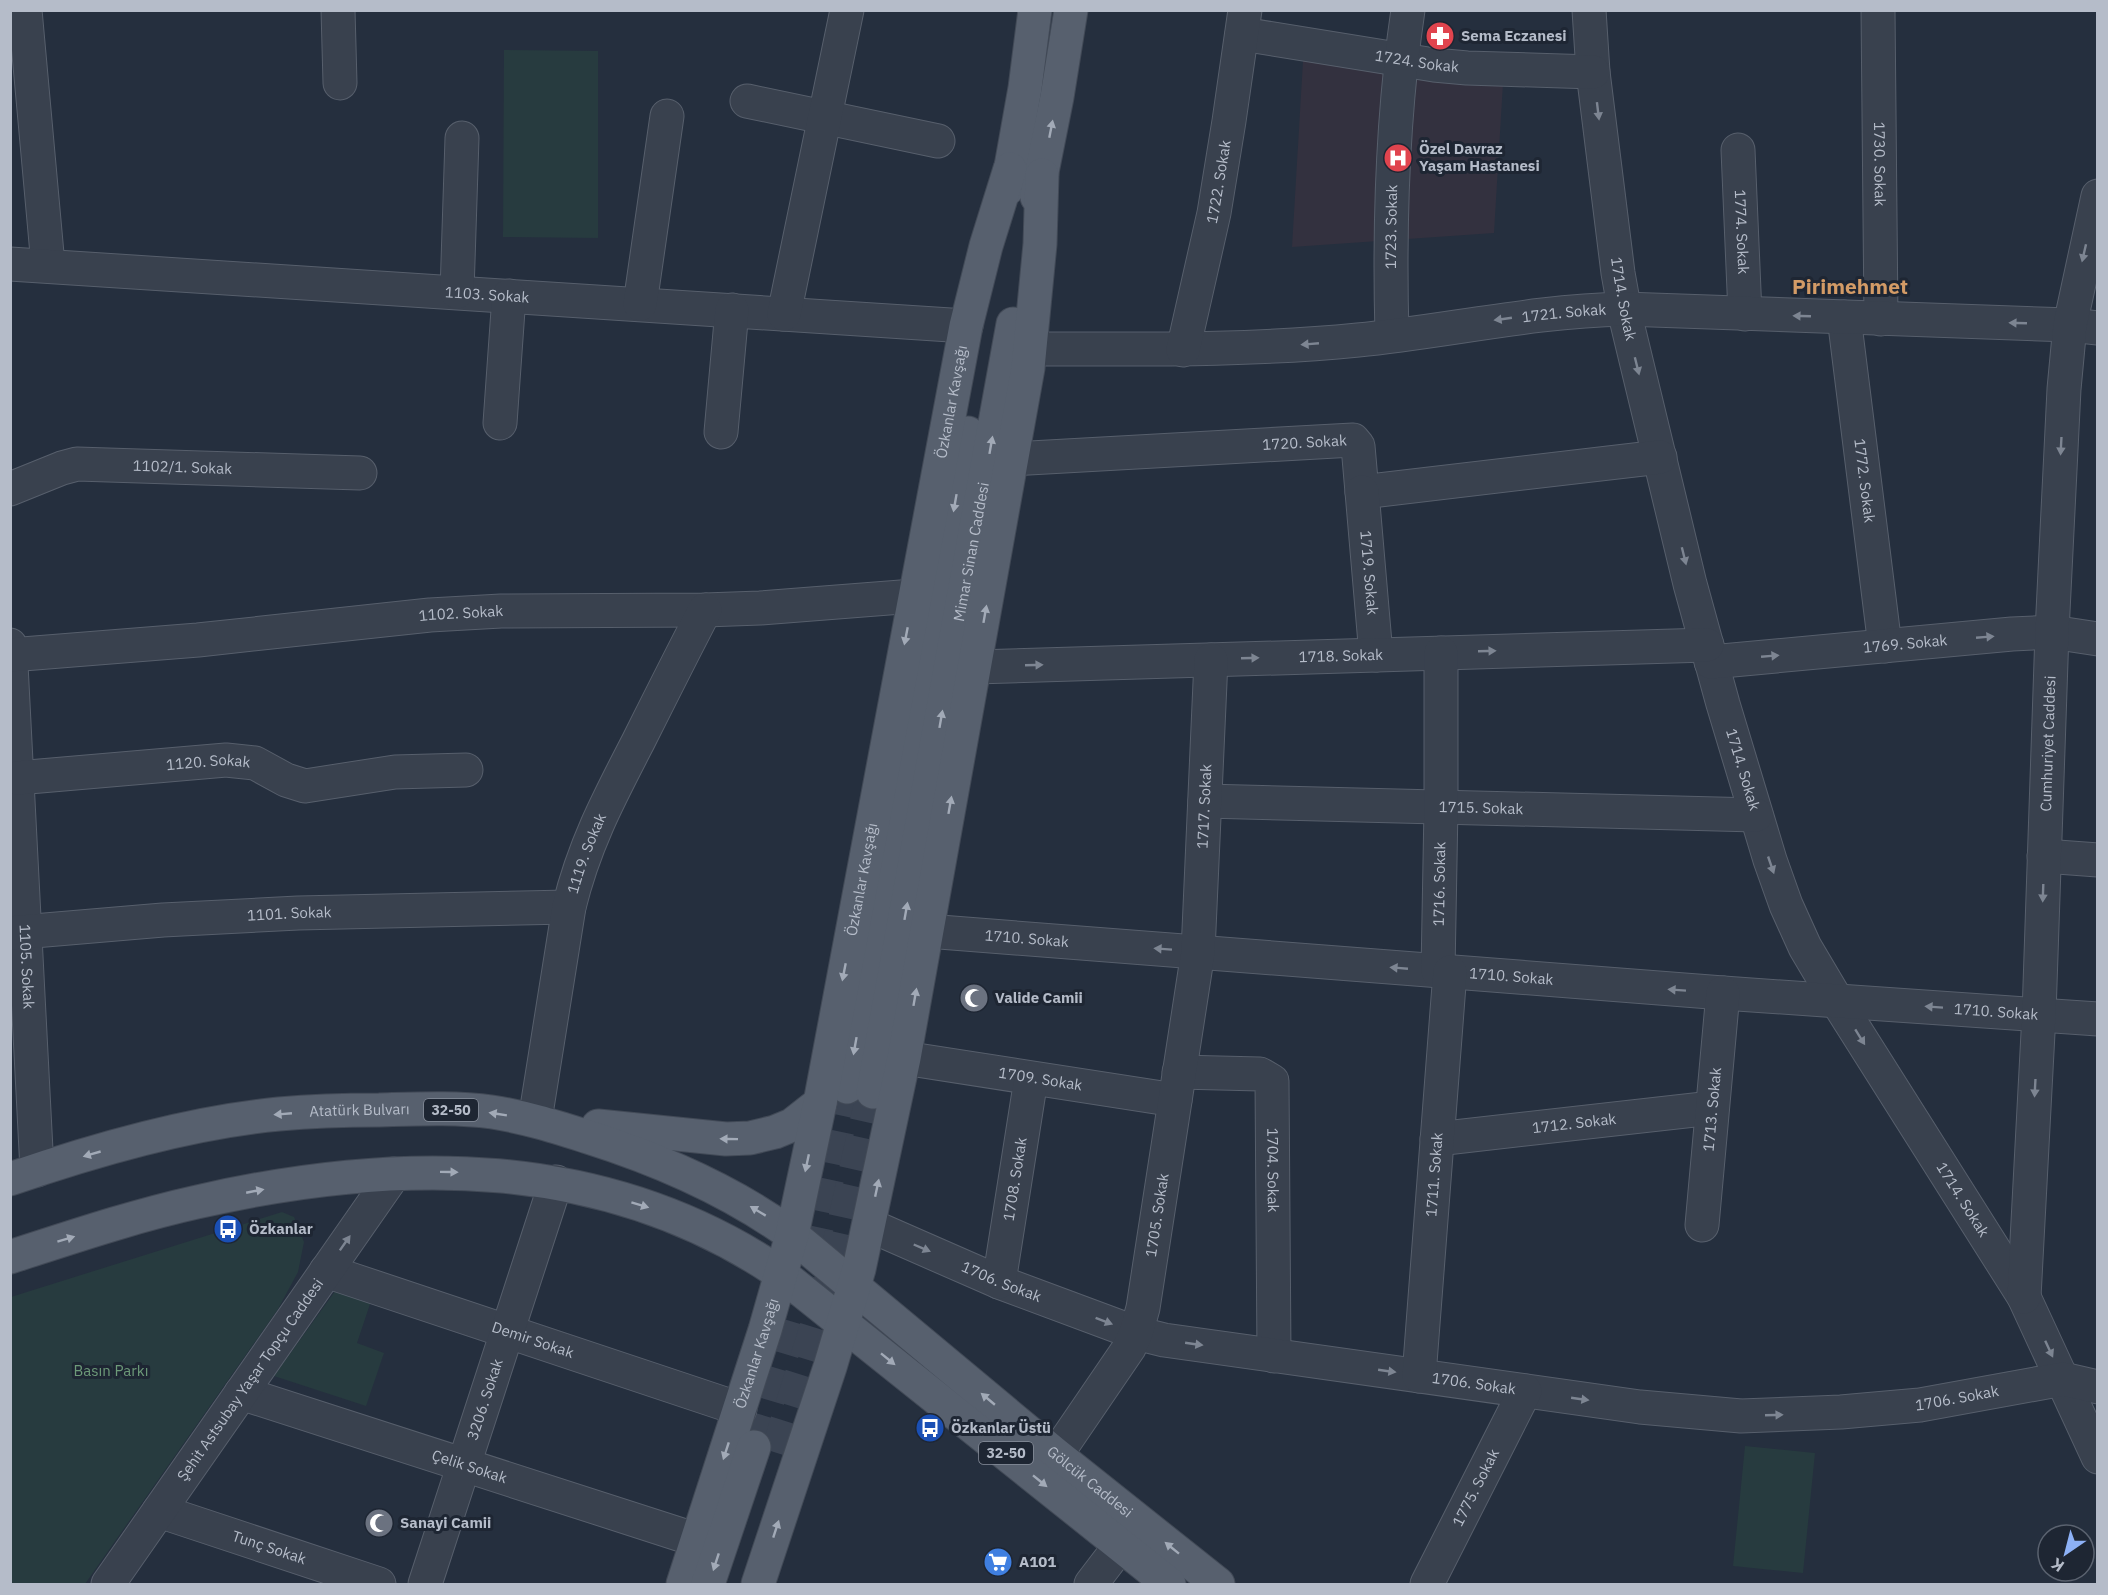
<svg xmlns="http://www.w3.org/2000/svg" width="2108" height="1595" font-family="'IBM Plex Sans',sans-serif">
<rect width="100%" height="100%" fill="#252f3e"/>
<path fill="#33313f" d="M 1303,61 L 1424,77 L 1503,83 L 1494,233 L 1292,247 Z"/>
<g fill="#273b3f">
<path d="M 504,50 L 598,51 L 598,238 L 503,237 Z"/>
<path d="M 282,1212 L 294,1217 L 304,1242 L 298,1272 L 278,1309 L 85,1584 L 11,1584 L 11,1297 Z"/>
<path d="M 341,1283 L 373,1295 L 357,1343 L 384,1353 L 366,1406 L 274,1376 Z"/>
<path d="M 1745,1446 L 1815,1453 L 1803,1573 L 1733,1566 Z"/>
</g>
<g fill="none" stroke-linecap="round" stroke-linejoin="round">
<g stroke="#3b4453" stroke-width="33" stroke-dasharray="33 16" stroke-linecap="butt">
<path d="M 754,1447 L 809,1265 L 847,1087"/>
<path d="M 777,1453 L 831,1280 L 873,1092"/>
</g>
<g stroke="#575f6c" stroke-width="35">
<g id="minor">
<path d="M 25,10 L 48,265"/>
<path d="M 338,10 L 340,83"/>
<path id="s1" d="M 1589,10 L 1593,72 L 1618,273 L 1627,323 L 1690,584 L 1723,704 L 1770,860 L 1786,905 L 1805,947 L 1837,1001 L 2024,1297 L 2098,1457"/>
<path id="s2" d="M 1878,10 L 1881,319"/>
<path id="s3" d="M 1242,34 L 1434,65 L 1467,68 L 1593,72"/>
<path d="M 747,101 L 938,141"/>
<path id="s4" d="M 1738,150 L 1745,314"/>
<path id="s5" d="M 10,264 L 966,326"/>
<path d="M 457,292 L 462,138"/>
<path d="M 640,304 L 667,116"/>
<path d="M 784,314 L 847,10"/>
<path id="s6" d="M 1844,317 L 1885,646"/>
<path id="s7" d="M 1392,335 C 1389,227 1392,118 1408,10"/>
<path id="s8" d="M 1030,349 C 1140,349 1249,351 1358,340 C 1447,331 1534,311 1624,309 L 2070,325 L 2098,328"/>
<path id="s9" d="M 1183,350 L 1214,213 L 1229,121 L 1245,10"/>
<path d="M 500,423 L 509,296"/>
<path d="M 721,432 L 732,310"/>
<path id="s10" d="M 1013,459 L 1353,440 L 1358,446 L 1362,492 L 1660,457"/>
<path id="s11" d="M 10,489 L 62,468 L 77,464 L 360,473"/>
<path id="s12" d="M 1362,492 L 1376,655"/>
<path id="s13" d="M 10,645 L 37,1170"/>
<path id="s14" d="M 10,655 L 198,640 L 430,615 L 501,611 L 705,610 L 760,608 L 914,596"/>
<path id="s15" d="M 1711,662 L 2012,634 L 2052,632 L 2098,639"/>
<path id="s16" d="M 975,667 L 1707,645"/>
<path id="s17" d="M 17,778 L 226,760 L 255,763 L 286,780 L 305,786 L 395,772 L 466,770"/>
<path id="s18" d="M 1205,801 L 1756,815"/>
<path d="M 2044,856 L 2098,860"/>
<path id="s19" d="M 927,931 L 1723,993 L 2098,1019"/>
<path id="s20" d="M 10,933 L 163,920 L 298,913 L 569,907"/>
<path id="s21" d="M 1438,971 L 1441,807 L 1441,653"/>
<path id="s22" d="M 904,1058 L 1175,1100"/>
<path id="s23" d="M 1179,1072 L 1260,1074 L 1272,1081 L 1274,1356"/>
<path id="s24" d="M 535,1120 L 569,907 C 584,845 609,798 638,742 C 660,698 682,654 705,610"/>
<path id="s25" d="M 1437,1139 L 1712,1108"/>
<path id="s26" d="M 869,1225 L 999,1282 L 1136,1333 L 1164,1340 L 1640,1407 L 1741,1416 L 1841,1412 L 1920,1405 L 2063,1379 L 2098,1387"/>
<path id="s27" d="M 1702,1225 L 1723,993"/>
<path id="s28" d="M 326,1271 L 740,1409"/>
<path id="s29" d="M 999,1282 L 1031,1079"/>
<path id="s30" d="M 2024,1297 L 2039,1014 L 2052,632 L 2064,389 L 2070,325 L 2098,196"/>
<path id="s31" d="M 1419,1376 L 1450,972"/>
<path id="s32" d="M 241,1393 L 697,1540"/>
<path id="s33" d="M 1056,1455 L 1129,1348 L 1136,1333 L 1143,1308 L 1198,952 L 1211,660"/>
<path id="s34" d="M 159,1511 L 379,1584"/>
<path id="s35" d="M 108,1584 L 394,1174"/>
<path id="s36" d="M 425,1584 L 556,1182"/>
<path d="M 1091,1584 L 1120,1546"/>
<path id="s37" d="M 1427,1584 L 1525,1391"/>
</g>
</g>
<g stroke="#424a57" stroke-width="35">
<g id="major">
<path d="M 1007,189 L 1025,88 L 1035,10"/>
<path d="M 1037,197 L 1057,97 L 1071,10"/>
<path d="M 847,1087 L 968,433"/>
<path id="s38" d="M 873,1092 L 1013,324"/>
<path d="M 598,1126 L 726,1139 L 750,1138 L 775,1132 L 792,1125 L 820,1103"/>
<path id="s39" d="M 10,1179 C 94,1150 191,1122 279,1114 C 312,1111 346,1110 379,1110 C 416,1109 455,1107 492,1112 C 525,1117 556,1127 588,1137 C 661,1160 730,1190 792,1235 L 1056,1455 L 1218,1584"/>
<path d="M 10,1257 C 72,1237 134,1216 197,1202 C 398,1156 605,1154 781,1274 L 1169,1584"/>
<path id="s40" d="M 683,1584 L 765,1330 L 792,1235 L 820,1103 L 966,326 L 986,246 L 1010,169"/>
<path d="M 708,1584 L 754,1447"/>
<path d="M 758,1584 L 830,1367 L 859,1269 L 904,1058 L 1028,368 L 1040,244 L 1042,175"/>
</g>
</g>
<use href="#minor" stroke="#39414e" stroke-width="33"/>
<use href="#major" stroke="#57606e" stroke-width="33"/>
</g>
<defs><path id="oneway-solid" d="M-6-.8H1V-3.2L6.5 0L1 3.2V.8H-6Z" transform="scale(1.5)"/></defs>
<g fill="#7d8592">
<use href="#oneway-solid" transform="translate(1598 111) rotate(83)"/>
<use href="#oneway-solid" transform="translate(2084 253) rotate(103)"/>
<use href="#oneway-solid" transform="translate(1802 316) rotate(-178)"/>
<use href="#oneway-solid" transform="translate(1503 319) rotate(172)"/>
<use href="#oneway-solid" transform="translate(2018 323) rotate(-178)"/>
<use href="#oneway-solid" transform="translate(1310 344) rotate(175)"/>
<use href="#oneway-solid" transform="translate(1637 366) rotate(76)"/>
<use href="#oneway-solid" transform="translate(2061 446) rotate(93)"/>
<use href="#oneway-solid" transform="translate(1684 556) rotate(76)"/>
<use href="#oneway-solid" transform="translate(1985 637) rotate(-5)"/>
<use href="#oneway-solid" transform="translate(1487 651) rotate(-2)"/>
<use href="#oneway-solid" transform="translate(1770 656) rotate(-5)"/>
<use href="#oneway-solid" transform="translate(1250 658) rotate(-2)"/>
<use href="#oneway-solid" transform="translate(1034 665) rotate(-2)"/>
<use href="#oneway-solid" transform="translate(1771 865) rotate(71)"/>
<use href="#oneway-solid" transform="translate(2043 893) rotate(92)"/>
<use href="#oneway-solid" transform="translate(1163 949) rotate(-176)"/>
<use href="#oneway-solid" transform="translate(1399 968) rotate(-175)"/>
<use href="#oneway-solid" transform="translate(1677 990) rotate(-176)"/>
<use href="#oneway-solid" transform="translate(1934 1007) rotate(-176)"/>
<use href="#oneway-solid" transform="translate(1860 1037) rotate(58)"/>
<use href="#oneway-solid" transform="translate(2035 1088) rotate(93)"/>
<use href="#oneway-solid" transform="translate(345 1243) rotate(-55)"/>
<use href="#oneway-solid" transform="translate(922 1248) rotate(23)"/>
<use href="#oneway-solid" transform="translate(1104 1321) rotate(21)"/>
<use href="#oneway-solid" transform="translate(1194 1344) rotate(8)"/>
<use href="#oneway-solid" transform="translate(2049 1349) rotate(65)"/>
<use href="#oneway-solid" transform="translate(1387 1371) rotate(8)"/>
<use href="#oneway-solid" transform="translate(1580 1399) rotate(8)"/>
<use href="#oneway-solid" transform="translate(1774 1415) rotate(-2)"/>
</g>
<g fill="#a2aab7">
<use href="#oneway-solid" transform="translate(1051 129) rotate(-79)"/>
<use href="#oneway-solid" transform="translate(991 445) rotate(-80)"/>
<use href="#oneway-solid" transform="translate(955 503) rotate(100)"/>
<use href="#oneway-solid" transform="translate(985 614) rotate(-80)"/>
<use href="#oneway-solid" transform="translate(906 636) rotate(101)"/>
<use href="#oneway-solid" transform="translate(941 719) rotate(-80)"/>
<use href="#oneway-solid" transform="translate(950 805) rotate(-80)"/>
<use href="#oneway-solid" transform="translate(906 911) rotate(-80)"/>
<use href="#oneway-solid" transform="translate(844 972) rotate(101)"/>
<use href="#oneway-solid" transform="translate(915 997) rotate(-80)"/>
<use href="#oneway-solid" transform="translate(855 1046) rotate(100)"/>
<use href="#oneway-solid" transform="translate(283 1114) rotate(175)"/>
<use href="#oneway-solid" transform="translate(498 1114) rotate(-171)"/>
<use href="#oneway-solid" transform="translate(729 1139) rotate(-179)"/>
<use href="#oneway-solid" transform="translate(92 1154) rotate(164)"/>
<use href="#oneway-solid" transform="translate(807 1163) rotate(102)"/>
<use href="#oneway-solid" transform="translate(449 1172) rotate(1)"/>
<use href="#oneway-solid" transform="translate(877 1188) rotate(-78)"/>
<use href="#oneway-solid" transform="translate(255 1191) rotate(-11)"/>
<use href="#oneway-solid" transform="translate(640 1205) rotate(17)"/>
<use href="#oneway-solid" transform="translate(758 1211) rotate(-149)"/>
<use href="#oneway-solid" transform="translate(66 1239) rotate(-17)"/>
<use href="#oneway-solid" transform="translate(888 1359) rotate(39)"/>
<use href="#oneway-solid" transform="translate(988 1399) rotate(-140)"/>
<use href="#oneway-solid" transform="translate(726 1451) rotate(108)"/>
<use href="#oneway-solid" transform="translate(1040 1481) rotate(39)"/>
<use href="#oneway-solid" transform="translate(776 1529) rotate(-72)"/>
<use href="#oneway-solid" transform="translate(1172 1548) rotate(-141)"/>
<use href="#oneway-solid" transform="translate(716 1562) rotate(108)"/>
</g>
<defs>
<g id="pharmacy-disc" transform="scale(1.5)"><circle r="9.5" fill="#e0444e" stroke="#1e2633"/><path d="M-2-6h4v4h4v4h-4v4h-4v-4h-4v-4h4Z" fill="#fff"/></g>
<g id="hospital-disc" transform="scale(1.5)"><circle r="9.5" fill="#e0444e" stroke="#1e2633"/><path d="M-5-5h3v3.5h4V-5h3V5h-3V1.5h-4V5h-3Z" fill="#fff"/></g>
<g id="mosque-disc" transform="scale(1.5)"><circle r="9.5" fill="#6b7280" stroke="#1e2633"/><path d="M3.5-4.9A6 6 0 1 0 3.5 4.9A5 5 0 1 1 3.5-4.9Z" fill="#fff"/></g>
<g id="bus-disc" transform="scale(1.5)"><circle r="9.5" fill="#1a4fb4" stroke="#1e2633"/><path d="M-5-6H5V4H4V6H2V4H-2V6H-4V4H-5ZM-3.5-4V0h7V-4ZM-3.5 1.2v1.5H-2V1.2ZM2 1.2v1.5H3.5V1.2Z" fill="#fff"/></g>
<g id="supermarket-disc" transform="scale(1.5)"><circle r="9.5" fill="#3f7fe0" stroke="#1e2633"/><path d="M-6-5.5h2.5l.6 2H6L4.5 2H-2.5L-4.4-4H-6ZM-1.5 3.2a1.3 1.3 0 1 0 .1 0ZM3 3.2a1.3 1.3 0 1 0 .1 0Z" fill="#fff"/></g>
</defs>
<g fill-rule="evenodd">
<use href="#pharmacy-disc" x="1440" y="36"/>
<use href="#hospital-disc" x="1398" y="158"/>
<use href="#mosque-disc" x="974" y="998"/>
<use href="#bus-disc" x="228" y="1229"/>
<use href="#bus-disc" x="930" y="1428"/>
<use href="#mosque-disc" x="379" y="1523"/>
<use href="#supermarket-disc" x="998" y="1562"/>
</g>
<g text-anchor="middle" stroke-width="6" stroke-linejoin="round" paint-order="stroke">
<g fill="#1e2633" stroke="#888f9c" stroke-width="1.5">
<rect x="424" y="1099" width="54" height="22" rx="4.5"/>
<rect x="979" y="1442" width="54" height="22" rx="4.5"/>
</g>
<g font-size="14" font-weight="bold" fill="#b5bcc9">
<text x="451" y="1115">32-50</text>
<text x="1006" y="1458">32-50</text>
</g>
<g font-size="15" font-weight="bold" fill="#b5bcc9" stroke="#1e2633" text-anchor="start">
<text x="1461" y="41">Sema Eczanesi</text>
<text x="1419" y="154">Özel Davraz<tspan x="1419" dy="17">Yaşam Hastanesi</tspan></text>
<text x="995" y="1003">Valide Camii</text>
<text x="249" y="1234">Özkanlar</text>
<text x="951" y="1433">Özkanlar Üstü</text>
<text x="400" y="1528">Sanayi Camii</text>
<text x="1019" y="1567">A101</text>
</g>
<g font-size="15" fill="#b5bcc9" stroke="#1e2633">
<text dy="5" stroke="none"><textPath href="#s3" startOffset="177">1724. Sokak</textPath></text>
<text dy="5" stroke="none"><textPath href="#s2" startOffset="154">1730. Sokak</textPath></text>
<text dy="5" stroke="none"><textPath href="#s9" startOffset="172">1722. Sokak</textPath></text>
<text dy="5" stroke="none"><textPath href="#s7" startOffset="108">1723. Sokak</textPath></text>
<text dy="5" stroke="none"><textPath href="#s4" startOffset="82">1774. Sokak</textPath></text>
<text dy="5" stroke="none"><textPath href="#s5" startOffset="478">1103. Sokak</textPath></text>
<text dy="5" stroke="none"><textPath href="#s1" startOffset="291">1714. Sokak</textPath></text>
<text dy="5" stroke="none"><textPath href="#s8" startOffset="536">1721. Sokak</textPath></text>
<text dy="5" stroke="none"><textPath href="#s40" startOffset="1214">Özkanlar Kavşağı</textPath></text>
<text dy="5" stroke="none"><textPath href="#s10" startOffset="292">1720. Sokak</textPath></text>
<text dy="5" stroke="none"><textPath href="#s11" startOffset="177">1102/1. Sokak</textPath></text>
<text dy="5" stroke="none"><textPath href="#s6" startOffset="165">1772. Sokak</textPath></text>
<text dy="5" stroke="none"><textPath href="#s38" startOffset="549">Mimar Sinan Caddesi</textPath></text>
<text dy="5" stroke="none"><textPath href="#s12" startOffset="81">1719. Sokak</textPath></text>
<text dy="5" stroke="none"><textPath href="#s14" startOffset="453">1102. Sokak</textPath></text>
<text dy="5" stroke="none"><textPath href="#s15" startOffset="195">1769. Sokak</textPath></text>
<text dy="5" stroke="none"><textPath href="#s16" startOffset="366">1718. Sokak</textPath></text>
<text dy="5" stroke="none"><textPath href="#s30" startOffset="554">Cumhuriyet Caddesi</textPath></text>
<text dy="5" stroke="none"><textPath href="#s17" startOffset="192">1120. Sokak</textPath></text>
<text dy="5" stroke="none"><textPath href="#s1" startOffset="777">1714. Sokak</textPath></text>
<text dy="5" stroke="none"><textPath href="#s33" startOffset="678">1717. Sokak</textPath></text>
<text dy="5" stroke="none"><textPath href="#s18" startOffset="276">1715. Sokak</textPath></text>
<text dy="5" stroke="none"><textPath href="#s24" startOffset="272">1119. Sokak</textPath></text>
<text dy="5" stroke="none"><textPath href="#s40" startOffset="728">Özkanlar Kavşağı</textPath></text>
<text dy="5" stroke="none"><textPath href="#s21" startOffset="87">1716. Sokak</textPath></text>
<text dy="5" stroke="none"><textPath href="#s20" startOffset="280">1101. Sokak</textPath></text>
<text dy="5" stroke="none"><textPath href="#s19" startOffset="100">1710. Sokak</textPath></text>
<text dy="5" stroke="none"><textPath href="#s13" startOffset="322">1105. Sokak</textPath></text>
<text dy="5" stroke="none"><textPath href="#s19" startOffset="586">1710. Sokak</textPath></text>
<text dy="5" stroke="none"><textPath href="#s19" startOffset="1072">1710. Sokak</textPath></text>
<text dy="5" stroke="none"><textPath href="#s22" startOffset="138">1709. Sokak</textPath></text>
<text dy="5" stroke="none"><textPath href="#s27" startOffset="116">1713. Sokak</textPath></text>
<text dy="5" stroke="none"><textPath href="#s39" startOffset="358">Atatürk Bulvarı</textPath></text>
<text dy="5" stroke="none"><textPath href="#s25" startOffset="138">1712. Sokak</textPath></text>
<text dy="5" stroke="none"><textPath href="#s23" startOffset="184">1704. Sokak</textPath></text>
<text dy="5" stroke="none"><textPath href="#s31" startOffset="202">1711. Sokak</textPath></text>
<text dy="5" stroke="none"><textPath href="#s29" startOffset="104">1708. Sokak</textPath></text>
<text dy="5" stroke="none"><textPath href="#s1" startOffset="1263">1714. Sokak</textPath></text>
<text dy="5" stroke="none"><textPath href="#s33" startOffset="266">1705. Sokak</textPath></text>
<text dy="5" stroke="none"><textPath href="#s26" startOffset="144">1706. Sokak</textPath></text>
<text dy="5" stroke="none"><textPath href="#s28" startOffset="218">Demir Sokak</textPath></text>
<text dy="5" stroke="none"><textPath href="#s40" startOffset="242">Özkanlar Kavşağı</textPath></text>
<text dy="5" stroke="none"><textPath href="#s35" startOffset="249">Şehit Astsubay Yaşar Topçu Caddesi</textPath></text>
<text dy="5" stroke="none"><textPath href="#s26" startOffset="630">1706. Sokak</textPath></text>
<text dy="5" stroke="none"><textPath href="#s26" startOffset="1116">1706. Sokak</textPath></text>
<text dy="5" stroke="none"><textPath href="#s36" startOffset="194">3206. Sokak</textPath></text>
<text dy="5" stroke="none"><textPath href="#s32" startOffset="240">Çelik Sokak</textPath></text>
<text dy="5" stroke="none"><textPath href="#s39" startOffset="1204">Gölcük Caddesi</textPath></text>
<text dy="5" stroke="none"><textPath href="#s37" startOffset="108">1775. Sokak</textPath></text>
<text dy="5" stroke="none"><textPath href="#s34" startOffset="116">Tunç Sokak</textPath></text>
</g>
<g font-size="15" fill="#6d9a79" stroke="#1e2633">
<text x="111" y="1376">Basın Parkı</text>
</g>
<g font-size="21" font-weight="bold" fill="#d39b66" stroke="#1e2633">
<text x="1850" y="294">Pirimehmet</text>
</g>
</g>
<rect width="2108" height="1595" fill="none" stroke="#b5bcc9" stroke-width="24"/>
<g transform="translate(2066 1553) rotate(215)"><circle r="28" fill="#1e2633" stroke="#5a626f" stroke-width="1.5"/>
<path d="M0-4.5L10 22L0 15L-10 22Z" fill="#8db1f6"/>
<text y="-9" font-size="16" font-weight="bold" text-anchor="middle" fill="#b5bcc9">K</text>
</g>
</svg>
